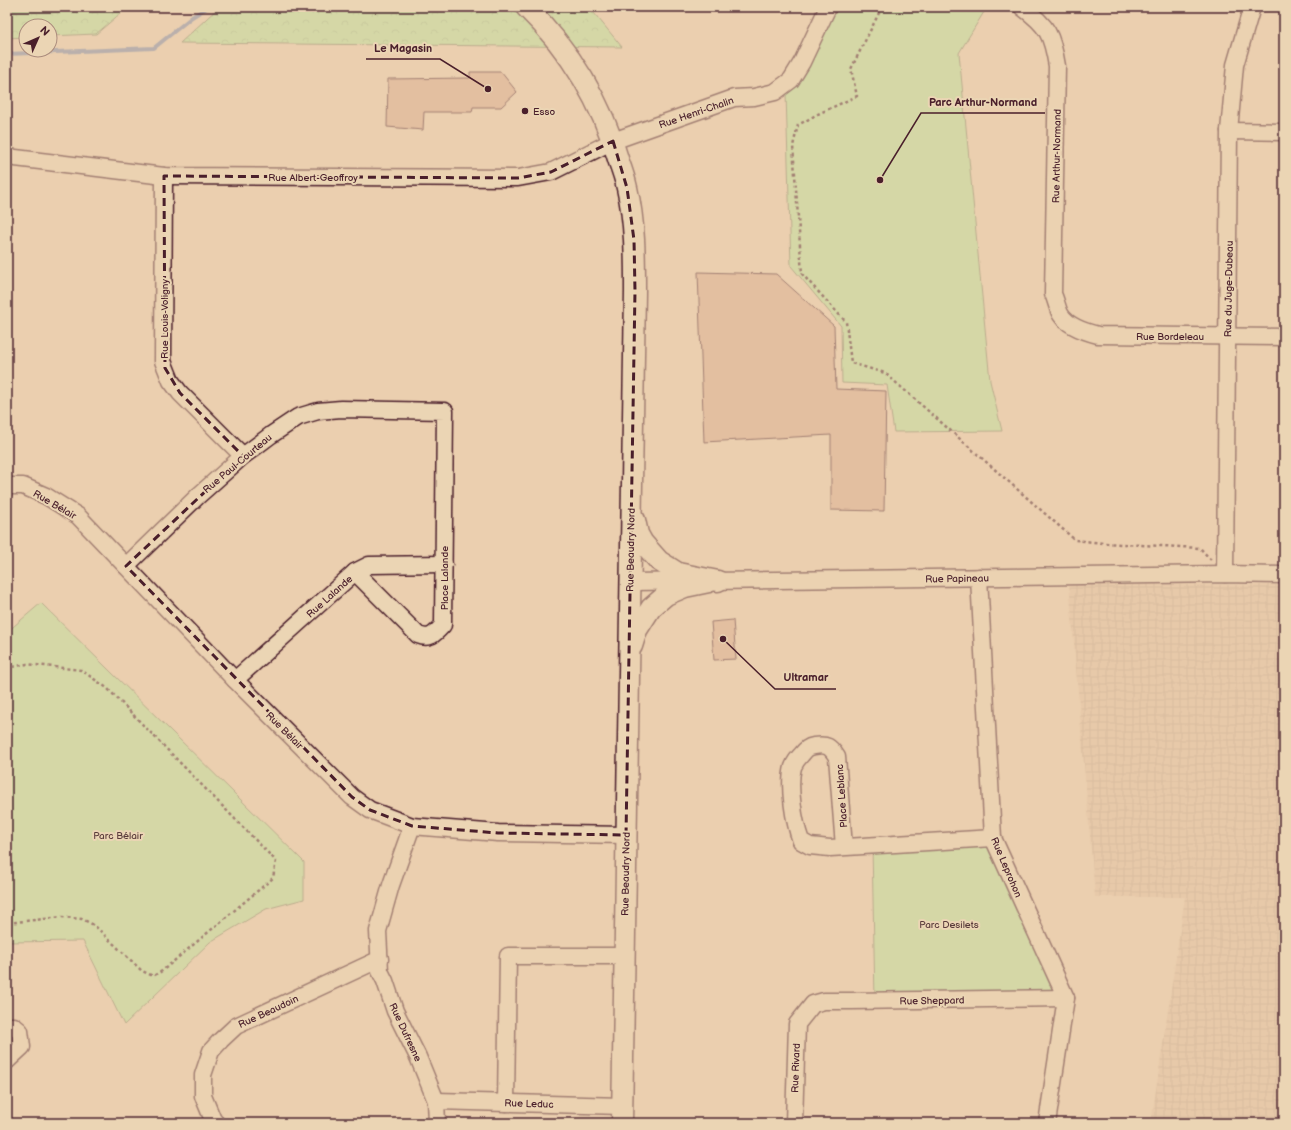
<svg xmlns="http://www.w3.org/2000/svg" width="1291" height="1130" font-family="'Balsamiq Sans',sans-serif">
<defs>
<pattern id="industrial-grid" width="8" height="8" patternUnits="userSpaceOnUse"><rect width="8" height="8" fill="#e3c1a3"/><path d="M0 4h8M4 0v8" fill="none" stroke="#c4a58c"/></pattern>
<pattern id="forest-crowns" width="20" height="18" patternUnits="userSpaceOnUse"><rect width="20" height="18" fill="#bae19c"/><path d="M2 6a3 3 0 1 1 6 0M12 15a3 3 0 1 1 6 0" fill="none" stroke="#a1c187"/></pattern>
</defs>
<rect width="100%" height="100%" fill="#ebcfaf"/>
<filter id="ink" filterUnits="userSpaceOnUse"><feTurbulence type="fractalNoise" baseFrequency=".025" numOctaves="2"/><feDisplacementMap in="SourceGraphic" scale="8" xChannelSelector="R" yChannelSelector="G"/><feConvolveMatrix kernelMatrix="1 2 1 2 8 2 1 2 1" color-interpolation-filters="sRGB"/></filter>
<g filter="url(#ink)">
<path fill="url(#industrial-grid)" d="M 1069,584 L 1284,585 L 1284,1123 L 1151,1123 L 1185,897 L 1095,897 Z"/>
<g fill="#bae19c" stroke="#828064">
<path d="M 825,7 L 987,7 L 959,53 L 990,381 L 1002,431 L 894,432 L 887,385 L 842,383 L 841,326 L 791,266 L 786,93 Z"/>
<path d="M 41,603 L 304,862 L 304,899 L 266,909 L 210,942 L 124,1025 L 83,941 L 7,942 L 7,632 Z"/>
<path d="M 993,838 L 1066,997 L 875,1001 L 872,846 Z"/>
</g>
<g fill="url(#forest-crowns)" stroke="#828064">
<path d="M 7,7 L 128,7 L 96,34 L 50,36 L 50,26 L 26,26 L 26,37 L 7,38 Z"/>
<path d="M 219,7 L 589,7 L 622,47 L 180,43 Z"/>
</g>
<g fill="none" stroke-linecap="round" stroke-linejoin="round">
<path stroke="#7e89a8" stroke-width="4" d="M 7,54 L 154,48 L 192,17 L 208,7"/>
</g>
<g fill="#d9aa8e" stroke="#4a1f2b">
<path d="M 470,72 L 501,72 L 517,92 L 501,107 L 473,107 L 472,112 L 424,112 L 423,130 L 387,127 L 388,79 L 470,78 Z"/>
<path d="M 698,272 L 776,274 L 834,326 L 836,389 L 886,391 L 884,511 L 831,510 L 831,435 L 704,442 Z"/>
<path d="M 733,620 L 736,659 L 714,660 L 711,622 Z"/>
</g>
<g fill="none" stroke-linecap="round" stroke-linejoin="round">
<g stroke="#4a1f2b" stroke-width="19">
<g id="minor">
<path d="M 1022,7 C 1048,26 1052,35 1057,66 L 1053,294 C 1056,300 1058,311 1061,315 C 1068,326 1086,332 1098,335 L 1284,337"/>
<path d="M 1229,131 L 1284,132"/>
<path d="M 7,157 L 164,176 L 518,178 L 551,172 L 613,141 L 734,98 L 754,97 L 775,92 L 791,80 L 802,62 L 828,7"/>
<path d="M 164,176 L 163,361 L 171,381 L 180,393 L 243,456"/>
<path d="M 7,486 L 23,486 L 46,496 L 78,516 L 235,680 L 352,797 L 370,810 L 412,826 L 498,833 L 626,835"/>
<path d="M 126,566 L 198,496 L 243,456 L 271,435 L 298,417 L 318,411 L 341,409 L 445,411 L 443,625 C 435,634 430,640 418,635 L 355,572"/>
<path d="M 1225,574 L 1229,131 L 1235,65 L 1252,7"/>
<path d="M 979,577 L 993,838 L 1066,998 L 1047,1123"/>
<path d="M 630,582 L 1225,574 L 1284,575"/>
<path d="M 235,680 L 355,572 L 369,565 L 444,564"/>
<path d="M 412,826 L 391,885 L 378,931 L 380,971 L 385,981 L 395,1011 L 418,1057 L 436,1101 L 437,1123"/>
<path d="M 844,847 L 837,757 C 830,746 827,744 814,746 C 808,747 806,749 802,754 C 798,758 795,762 793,767 C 788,786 794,822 801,841 L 810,846 L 830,848 L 993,838"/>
<path d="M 7,1026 L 14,1026 L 20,1031 L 22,1047 L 7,1061"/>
<path d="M 436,1101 L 622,1106"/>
<path d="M 506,1103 L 508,956 L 624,956"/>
<path d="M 216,1123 L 213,1120 L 203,1096 L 203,1075 L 211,1051 L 221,1040 L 236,1026 L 380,959"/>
<path d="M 794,1123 L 797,1024 L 813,1004 L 824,1001 L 851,1001 L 1066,998"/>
</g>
</g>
<g stroke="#4a1f2b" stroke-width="23">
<g id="major">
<path d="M 526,7 C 570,50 602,103 619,162 C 622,170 625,179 627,188 C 635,222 635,257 635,291 L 622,1123"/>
<path d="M 635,520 L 638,534 L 643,543 L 659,561 L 678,573 L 718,581"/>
<path d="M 632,646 L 637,630 L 651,608 L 666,595 L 685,587 L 709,582"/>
</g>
</g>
<g stroke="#4a1f2b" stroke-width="2.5" stroke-dasharray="3 3" stroke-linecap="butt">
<path d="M 882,7 L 851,69 L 857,96 L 818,114 L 798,125 L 793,146 L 802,274 L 846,322 L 851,363 L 885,373 L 1075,540 L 1103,543 L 1200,548 L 1211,560"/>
<path d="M 7,668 L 27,664 L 81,670 L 107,688 L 276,861 L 273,878 L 162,971 L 153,976 L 142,971 L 94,925 L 82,919 L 62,917 L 7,923"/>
</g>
<use href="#minor" stroke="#ebd5b4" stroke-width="16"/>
<use href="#major" stroke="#ebd5b4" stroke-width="20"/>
</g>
</g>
<path d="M0 0H1291V1130H0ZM 613,141 L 627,188 L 634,240 L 635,291 L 626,835 L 498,833 L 412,826 L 370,810 L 352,797 L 126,566 L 243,456 L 180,393 L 165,368 L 164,176 L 518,178 L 551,172 Z" fill="#ebcfaf" fill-opacity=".55" fill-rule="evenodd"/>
<path fill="none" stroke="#4a1f2b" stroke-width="3" stroke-dasharray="8 5" stroke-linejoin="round" d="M 613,141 L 627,188 L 634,240 L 635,291 L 626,835 L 498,833 L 412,826 L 370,810 L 352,797 L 126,566 L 243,456 L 180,393 L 165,368 L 164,176 L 518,178 L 551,172 Z"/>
<circle fill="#4a1f2b" stroke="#ebd5b4" stroke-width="1.5" cx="525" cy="111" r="4"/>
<g text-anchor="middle" stroke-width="4" stroke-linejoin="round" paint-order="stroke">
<g font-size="10" fill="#4a1f2b" stroke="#ebd5b4" text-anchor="start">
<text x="533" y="115">Esso</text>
</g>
<g font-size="10" fill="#4a1f2b" stroke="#ebd5b4">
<text transform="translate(696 112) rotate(-19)" y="4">Rue Henri-Chalin</text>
<text transform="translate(1056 156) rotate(-89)" y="4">Rue Arthur-Normand</text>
<text x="313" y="181">Rue Albert-Geoffroy</text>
<text transform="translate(1228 289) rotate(-89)" y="4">Rue du Juge-Dubeau</text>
<text transform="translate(164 319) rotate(-90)" y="4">Rue Louis-Voligny</text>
<text x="1170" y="340">Rue Bordeleau</text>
<text transform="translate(237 463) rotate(-40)" y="4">Rue Paul-Courteau</text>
<text transform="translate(55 504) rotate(30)" y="4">Rue Bélair</text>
<text transform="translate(630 550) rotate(-89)" y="4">Rue Beaudry Nord</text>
<text transform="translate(444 578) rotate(-90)" y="4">Place Lalande</text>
<text transform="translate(957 578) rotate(-1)" y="4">Rue Papineau</text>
<text transform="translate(329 596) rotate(-42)" y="4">Rue Lalande</text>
<text transform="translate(285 730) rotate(45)" y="4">Rue Bélair</text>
<text transform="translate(841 796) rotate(-94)" y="4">Place Leblanc</text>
<text transform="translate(1007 867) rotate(67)" y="4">Rue Leprohon</text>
<text transform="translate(625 874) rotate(-89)" y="4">Rue Beaudry Nord</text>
<text transform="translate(932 1000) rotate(-1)" y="4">Rue Sheppard</text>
<text transform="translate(268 1011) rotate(-25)" y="4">Rue Beaudoin</text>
<text transform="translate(406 1032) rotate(65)" y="4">Rue Dufresne</text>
<text transform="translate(795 1068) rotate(-88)" y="4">Rue Rivard</text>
<text transform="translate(529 1103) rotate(2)" y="4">Rue Leduc</text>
</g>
<g font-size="10" fill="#5b3c3c" stroke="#ebd5b4">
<text x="118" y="839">Parc Bélair</text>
<text x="949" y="928">Parc Desilets</text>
</g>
</g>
<path fill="none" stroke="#4a1f2b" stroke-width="1.5" d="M488 89L440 59H366M880 180L921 113H1045M723 639L775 689H836"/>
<g fill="#4a1f2b" stroke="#ebd5b4" stroke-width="1.5">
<circle cx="488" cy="89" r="4"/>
<circle cx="880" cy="180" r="4"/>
<circle cx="723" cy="639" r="4"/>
</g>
<g font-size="11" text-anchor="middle" font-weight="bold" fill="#4a1f2b" stroke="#ebd5b4" stroke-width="4" stroke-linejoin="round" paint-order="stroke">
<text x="403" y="52">Le Magasin</text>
<text x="983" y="106">Parc Arthur-Normand</text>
<text x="806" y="681">Ultramar</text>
</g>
<rect width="1291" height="1130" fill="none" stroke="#ebd5b4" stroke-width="24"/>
<rect x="12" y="12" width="1267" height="1106" fill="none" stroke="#4a1f2b" stroke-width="1.5" filter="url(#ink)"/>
<g transform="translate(38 38) rotate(45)"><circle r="19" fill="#ebd5b4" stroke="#ab8c7d"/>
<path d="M0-3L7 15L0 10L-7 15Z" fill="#4a1f2b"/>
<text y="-6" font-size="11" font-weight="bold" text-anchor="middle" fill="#4a1f2b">N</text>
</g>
</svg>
